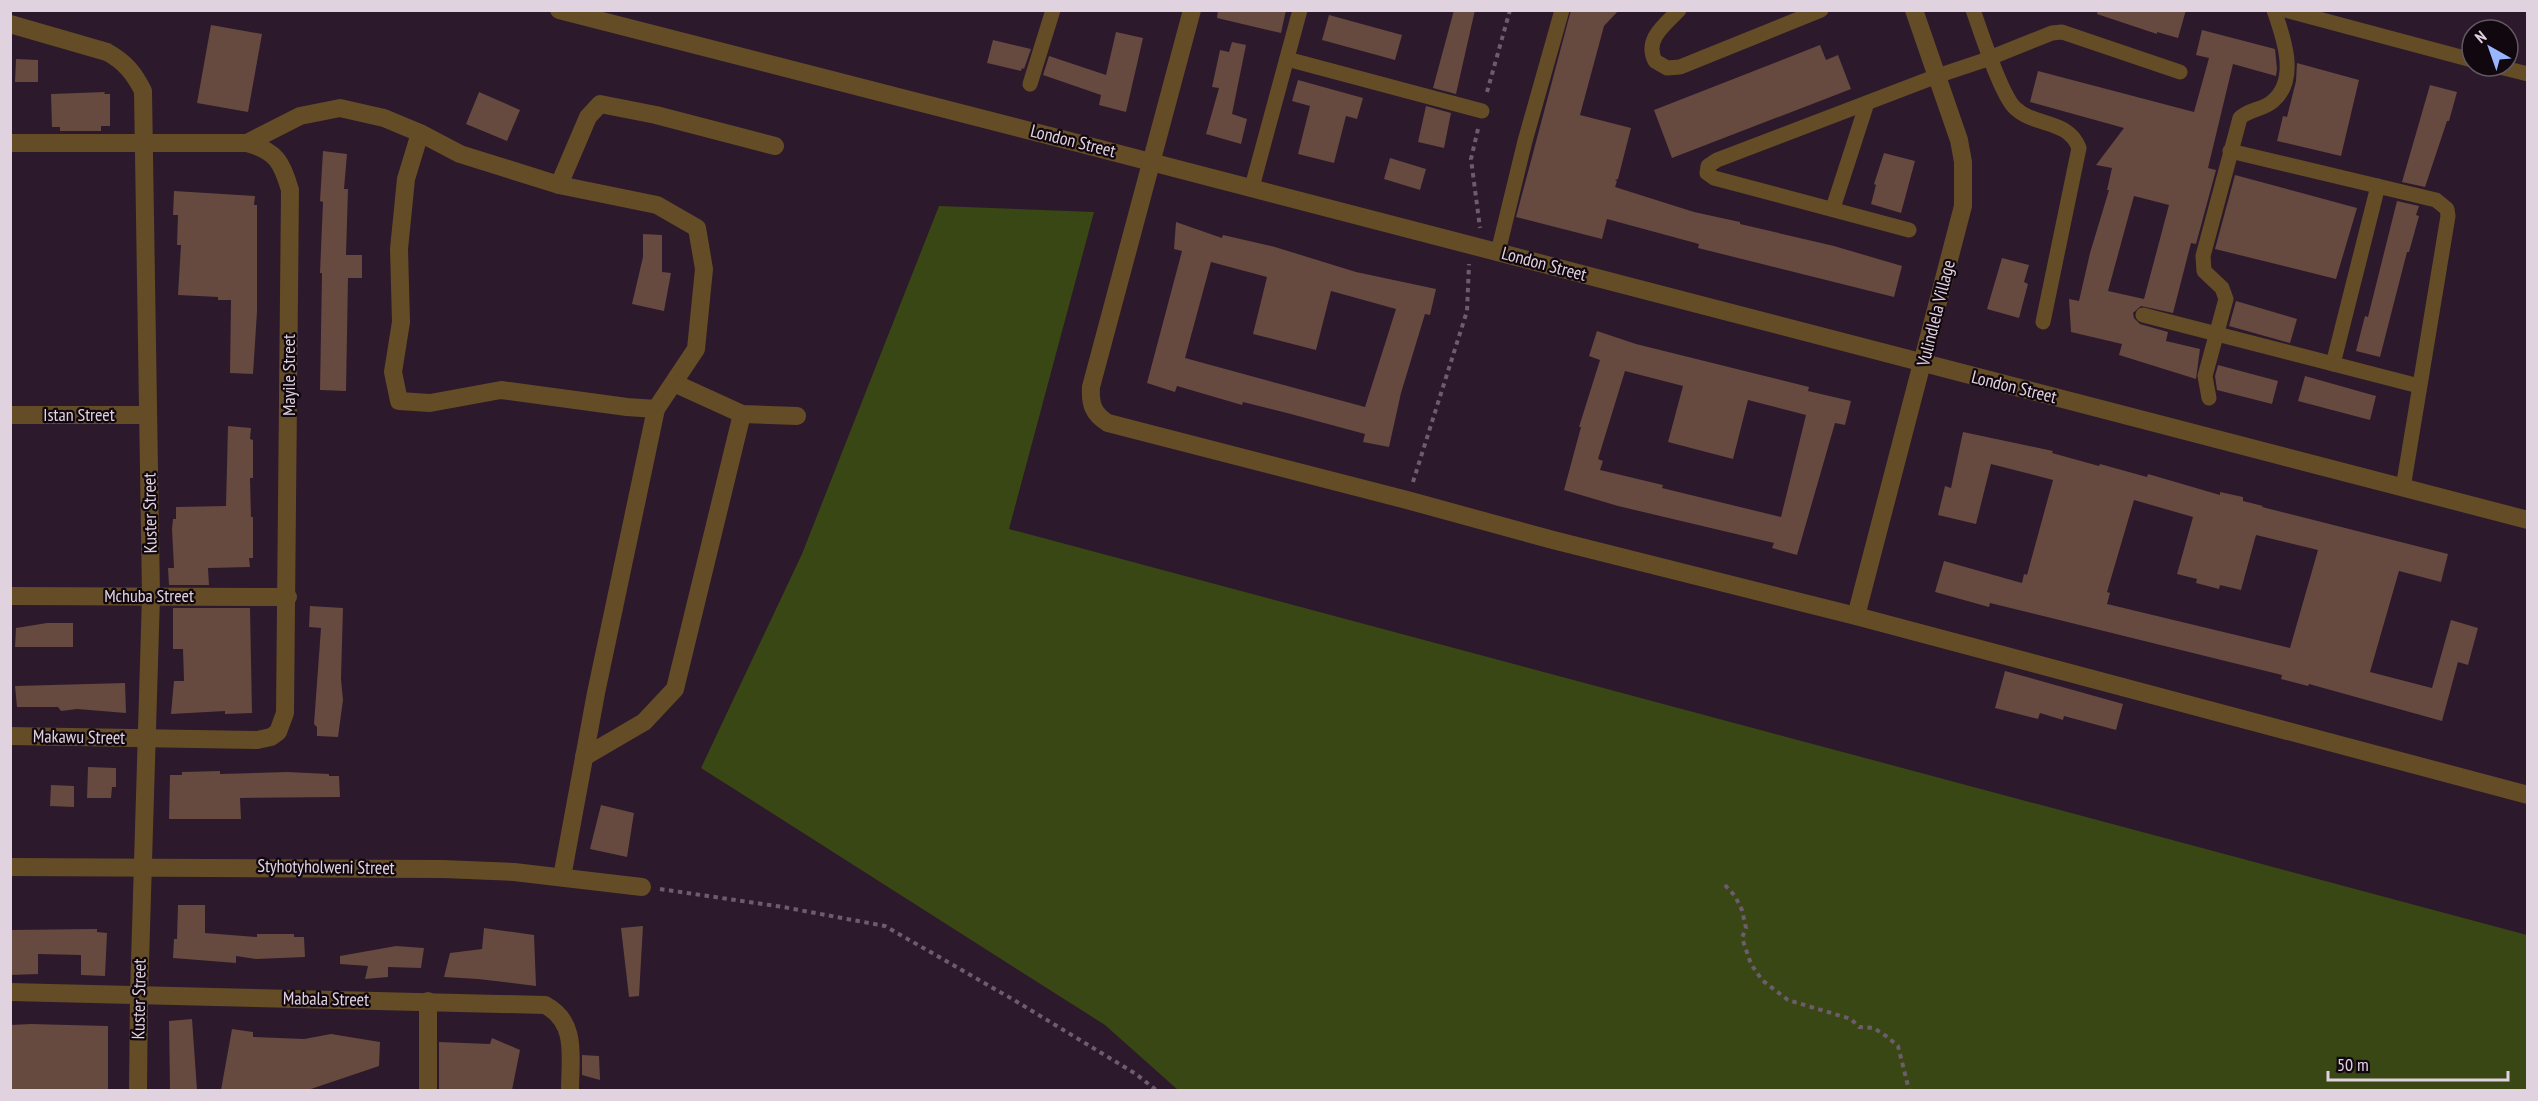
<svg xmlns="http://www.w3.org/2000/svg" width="2538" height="1101" font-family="'PT Sans Narrow',sans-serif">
<rect width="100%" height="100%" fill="#2c192b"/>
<path fill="#394714" d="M 939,206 L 1094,212 L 1009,529 L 2527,935 L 2527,1090 L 1178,1090 L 1105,1025 L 701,768 L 802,554 Z"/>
<g fill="#66493f" fill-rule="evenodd">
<path d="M 1218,10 L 1286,10 L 1281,33 L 1217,18 Z"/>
<path d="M 1454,10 L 1475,10 L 1456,94 L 1433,88 Z"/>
<path d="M 1571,10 L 1619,10 L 1604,26 L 1580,115 L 1631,128 L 1618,179 L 1615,180 L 1617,181 L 1615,187 L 1694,212 L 1740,222 L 1740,224 L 1834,246 L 1902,266 L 1894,297 L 1698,248 L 1699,244 L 1607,219 L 1602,239 L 1516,217 Z"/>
<path d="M 2098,10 L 2186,10 L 2178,38 L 2157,32 L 2157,34 L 2097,14 Z"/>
<path d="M 1329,15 L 1402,35 L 1395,60 L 1322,40 Z"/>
<path d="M 211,25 L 262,34 L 248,112 L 197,103 Z"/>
<path d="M 2202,30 L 2275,49 L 2277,69 L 2276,76 L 2233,64 L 2208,168 L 2216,170 L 2196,244 L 2191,243 L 2173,313 L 2141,306 L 2133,313 L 2134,318 L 2140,324 L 2168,332 L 2166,341 L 2200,349 L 2196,379 L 2119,355 L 2122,344 L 2071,332 L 2069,299 L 2079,301 L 2090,253 L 2109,190 L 2107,190 L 2112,168 L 2096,165 L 2124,128 L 2030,102 L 2038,71 L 2194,112 L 2209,58 L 2196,55 ZM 2134,196 L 2169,205 L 2144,299 L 2108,291 Z"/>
<path d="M 1116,32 L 1143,38 L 1126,112 L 1099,105 L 1101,95 L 1043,75 L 1049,56 L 1106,75 Z"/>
<path d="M 993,40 L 1031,49 L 1024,69 L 1022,68 L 1021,71 L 987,63 Z"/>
<path d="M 1232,42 L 1246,45 L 1232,114 L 1247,119 L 1241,144 L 1206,134 L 1219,88 L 1212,87 L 1220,50 L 1229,52 Z"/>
<path d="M 1820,45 L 1826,60 L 1838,55 L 1851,89 L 1672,158 L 1654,110 Z"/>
<path d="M 16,59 L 38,60 L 38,82 L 15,82 Z"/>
<path d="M 2297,63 L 2359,80 L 2341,156 L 2277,141 L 2283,116 L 2287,117 L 2296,81 Z"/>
<path d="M 1298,80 L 1363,98 L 1357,119 L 1346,116 L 1334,163 L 1298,154 L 1310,106 L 1292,101 Z"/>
<path d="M 2430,85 L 2457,92 L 2449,121 L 2447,121 L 2425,187 L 2402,182 Z"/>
<path d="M 105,92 L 104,94 L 110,94 L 110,126 L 101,126 L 101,131 L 60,131 L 60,127 L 52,127 L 51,94 Z"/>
<path d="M 479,92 L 520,110 L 507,141 L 466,124 Z"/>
<path d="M 1426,106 L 1451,113 L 1444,148 L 1418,142 Z"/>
<path d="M 323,151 L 347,154 L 344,189 L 348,189 L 346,255 L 362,255 L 362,278 L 348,278 L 346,391 L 320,390 L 322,273 L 320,273 L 323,202 L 320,201 Z"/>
<path d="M 1884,153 L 1915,161 L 1901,213 L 1871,204 L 1876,185 L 1874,184 Z"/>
<path d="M 1390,158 L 1426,169 L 1420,190 L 1384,179 Z"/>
<path d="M 2235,175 L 2357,208 L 2336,279 L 2215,249 Z"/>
<path d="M 174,191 L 255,196 L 254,205 L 257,205 L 257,312 L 253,374 L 230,373 L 231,300 L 218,300 L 218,297 L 178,295 L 181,245 L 177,245 L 178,215 L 173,215 Z"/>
<path d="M 2397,201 L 2419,206 L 2416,215 L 2419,216 L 2409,252 L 2407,252 L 2380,357 L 2356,351 L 2365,316 L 2368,317 Z"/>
<path d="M 1176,222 L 1222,238 L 1223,235 L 1275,247 L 1356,272 L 1436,289 L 1430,315 L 1425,314 L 1401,393 L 1389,447 L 1363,442 L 1365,434 L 1287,413 L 1243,402 L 1242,405 L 1177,386 L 1175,392 L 1147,383 L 1182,251 L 1174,249 ZM 1211,262 L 1267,277 L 1253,334 L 1316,350 L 1331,291 L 1396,309 L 1365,407 L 1185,358 Z"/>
<path d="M 643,234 L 662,235 L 662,272 L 671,273 L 664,311 L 632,304 L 643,257 Z"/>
<path d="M 2002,258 L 2029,265 L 2024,282 L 2028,284 L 2019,318 L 1987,309 Z"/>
<path d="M 2236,301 L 2297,319 L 2290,343 L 2229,326 Z"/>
<path d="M 1597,331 L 1636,344 L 1809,387 L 1808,391 L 1851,401 L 1845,425 L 1835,423 L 1797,555 L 1772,548 L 1774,543 L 1618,506 L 1564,490 L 1581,427 L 1579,427 L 1600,360 L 1589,356 ZM 1625,371 L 1683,386 L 1668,442 L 1733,459 L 1748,400 L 1806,415 L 1781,517 L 1662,488 L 1663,485 L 1600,470 L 1603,461 L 1598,459 Z"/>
<path d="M 2218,365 L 2278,381 L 2272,404 L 2217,390 L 2215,376 Z"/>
<path d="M 2305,376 L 2376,396 L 2370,420 L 2298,401 Z"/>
<path d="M 228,426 L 251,428 L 250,439 L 253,440 L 253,478 L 250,478 L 251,517 L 253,517 L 253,558 L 249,558 L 250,567 L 208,568 L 209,585 L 169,585 L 168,568 L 174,568 L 172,529 L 173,519 L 176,519 L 176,507 L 226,506 Z"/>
<path d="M 1963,432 L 2053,451 L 2052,453 L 2099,466 L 2100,464 L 2147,477 L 2148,474 L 2220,495 L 2220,492 L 2243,497 L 2243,501 L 2263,506 L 2262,507 L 2448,554 L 2441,582 L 2399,571 L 2370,672 L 2432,688 L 2451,620 L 2478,628 L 2468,665 L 2458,662 L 2442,721 L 2309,684 L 2308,686 L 2281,679 L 2282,675 L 1990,603 L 1989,607 L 1935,592 L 1944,561 L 2022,583 L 2024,574 L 2027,575 L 2053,480 L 1991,464 L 1976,524 L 1938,515 L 1945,486 L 1951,488 ZM 2134,500 L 2193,517 L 2177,574 L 2197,579 L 2196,583 L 2219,589 L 2220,585 L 2241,590 L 2256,535 L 2318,550 L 2290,648 L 2107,604 L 2110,593 L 2107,592 Z"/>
<path d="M 310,606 L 343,608 L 341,679 L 343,700 L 338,737 L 317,736 L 317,727 L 314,724 L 321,628 L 309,627 Z"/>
<path d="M 173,608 L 250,608 L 252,713 L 225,714 L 225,711 L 171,714 L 174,681 L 184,681 L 183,649 L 173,649 Z"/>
<path d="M 47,623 L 73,623 L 73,647 L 15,647 L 16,628 Z"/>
<path d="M 2005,671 L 2123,704 L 2116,730 L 2064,716 L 2063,720 L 2040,713 L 2038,719 L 1995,708 Z"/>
<path d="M 125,683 L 126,713 L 77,709 L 61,711 L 58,707 L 17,707 L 15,686 Z"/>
<path d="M 88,767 L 116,768 L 116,787 L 112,787 L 111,798 L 87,798 Z"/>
<path d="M 220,771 L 220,774 L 287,772 L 329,774 L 329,776 L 339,776 L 340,797 L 240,798 L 241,819 L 169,819 L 170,775 L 182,775 L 182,772 Z"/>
<path d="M 51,785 L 74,786 L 74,807 L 50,806 Z"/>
<path d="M 601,805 L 634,813 L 627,857 L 590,849 Z"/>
<path d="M 178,905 L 205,905 L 205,933 L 257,937 L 257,934 L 294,934 L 294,937 L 304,937 L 305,957 L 256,959 L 236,956 L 236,963 L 173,958 L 174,939 L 177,939 Z"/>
<path d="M 643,926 L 639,996 L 629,997 L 621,928 Z"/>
<path d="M 484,928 L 534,935 L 536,986 L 478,979 L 444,977 L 450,953 L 482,949 Z"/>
<path d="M 97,929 L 97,932 L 107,933 L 105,976 L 81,975 L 81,955 L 38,954 L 38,974 L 10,975 L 10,930 Z"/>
<path d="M 396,946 L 424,948 L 421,968 L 388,967 L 388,977 L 365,979 L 368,966 L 340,964 L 340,956 Z"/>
<path d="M 192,1019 L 197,1090 L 170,1090 L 169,1021 Z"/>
<path d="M 31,1024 L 108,1026 L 108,1090 L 10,1090 L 10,1025 Z"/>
<path d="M 232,1029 L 253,1032 L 253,1037 L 304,1039 L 331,1034 L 380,1042 L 379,1066 L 308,1090 L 221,1090 Z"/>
<path d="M 492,1038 L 520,1050 L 512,1090 L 439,1090 L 439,1042 L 490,1044 Z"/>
<path d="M 582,1055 L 599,1056 L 600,1080 L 582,1075 Z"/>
</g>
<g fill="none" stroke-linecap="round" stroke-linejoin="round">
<g stroke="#6d5c6c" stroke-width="4" stroke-dasharray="4.5 4.5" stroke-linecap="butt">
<path d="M 1487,92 L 1510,10"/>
<path d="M 1478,129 L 1471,159 L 1480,228"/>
<path d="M 1413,482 L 1467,311 L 1469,264"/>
<path d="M 1725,885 L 1735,896 L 1742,910 L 1746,928 L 1742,938 L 1751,964 L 1762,980 L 1788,1000 L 1851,1019 L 1859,1027 L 1874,1028 L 1886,1036 L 1898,1046 L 1909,1090"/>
<path d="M 660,889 L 783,907 L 885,926 L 1014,1000 L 1136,1074 L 1156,1090"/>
</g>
<g stroke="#644c26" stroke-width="15">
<path d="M 1679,10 C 1665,25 1644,39 1655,61 L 1667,68 L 1680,67 L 1821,10"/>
<path d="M 1973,10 C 1981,32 2001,95 2015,108 C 2035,127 2068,119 2079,148 L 2043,322"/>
<path d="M 2285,10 L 2472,60"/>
<path d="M 1287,59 L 1482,111"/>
<path d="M 2496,66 L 2528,74"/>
<path d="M 1030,84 L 1053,10"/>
<path d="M 2230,151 L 2436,200 L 2447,209 L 2448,216 L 2403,488"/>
<path d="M 1252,187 L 1300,10"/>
<path d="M 1833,208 L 1867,103"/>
<path d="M 1909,230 L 1714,178 L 1707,173 L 1708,166 L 1717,160 L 1937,76 L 1982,61 L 2052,33 L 2062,32 L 2180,72"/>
<path d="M 1498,252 L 1525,141 L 1562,10"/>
<path d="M 2143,315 L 2419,386"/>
<path d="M 2333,364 L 2378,186"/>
<path d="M 2209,398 L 2205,376 L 2226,299 L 2222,288 L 2204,271 L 2203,256 L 2240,118 C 2249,109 2263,110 2273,101 C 2299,79 2283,36 2274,10"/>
</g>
<g stroke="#644c26" stroke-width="18">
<path d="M 559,10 C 1216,177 1871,350 2528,520"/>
<path d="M 1192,10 L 1091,387 C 1090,404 1093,414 1108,423 L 1407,500 L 1553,540 L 1856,616 L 2528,795"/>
<path d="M 10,24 L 107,52 C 125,62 134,73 143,91 L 151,596 L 139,995 L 138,1090"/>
<path d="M 420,133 L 406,179 L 399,249 L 401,322 L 393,372 L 399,401 L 430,403 L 501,390 L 627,407 L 656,409"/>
<path d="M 10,143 L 247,143 C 276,151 282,162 290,190 L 285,713 L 278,732 L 271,737 L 257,740 L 10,736"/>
<path d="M 247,143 L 300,116 L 340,108 L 384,118 L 420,133 L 460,154 L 559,185 L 657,205 L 697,228 L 704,269 L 696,349 L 656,409 L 596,693 L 562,877"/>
<path d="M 559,185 L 588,117 L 600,104 L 656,115 L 775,146"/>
<path d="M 674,383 L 742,414 L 797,416"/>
<path d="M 10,415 L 148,415"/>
<path d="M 10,596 L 288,597"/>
<path d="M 1856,616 L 1963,206 L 1963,162 L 1959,140 L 1914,10"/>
<path d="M 584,757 L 644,722 L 675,689 L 742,414"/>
<path d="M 10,867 L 443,869 L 514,872 L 642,887"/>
<path d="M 10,992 L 545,1005 C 578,1022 570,1058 570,1090"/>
<path d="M 428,1090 L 428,1001"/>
</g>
</g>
<g text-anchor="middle" stroke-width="4.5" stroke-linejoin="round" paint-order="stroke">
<g font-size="18" fill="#e0d2de" stroke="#10070f">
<text transform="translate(1073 141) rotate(14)" y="6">London Street</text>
<text transform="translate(1544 264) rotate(15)" y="6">London Street</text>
<text transform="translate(1936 313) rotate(-76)" y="6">Vulindlela Village</text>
<text transform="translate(289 375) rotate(-90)" y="6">Mayile Street</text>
<text transform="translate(2014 387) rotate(14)" y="6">London Street</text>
<text x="79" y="421">Istan Street</text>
<text transform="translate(150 513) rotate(-91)" y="6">Kuster Street</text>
<text x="149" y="602">Mchuba Street</text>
<text transform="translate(79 737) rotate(1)" y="6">Makawu Street</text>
<text transform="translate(326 867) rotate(1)" y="6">Styhotyholweni Street</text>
<text transform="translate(139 999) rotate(-89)" y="6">Kuster Street</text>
<text transform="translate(326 999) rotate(1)" y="6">Mabala Street</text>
</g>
</g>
<rect width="2538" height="1101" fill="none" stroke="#e0d2de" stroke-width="24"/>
<g transform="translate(2490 48) rotate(320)"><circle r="28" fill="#10070f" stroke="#635862" stroke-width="1.5"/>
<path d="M0-4.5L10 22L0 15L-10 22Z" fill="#99b5fd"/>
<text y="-9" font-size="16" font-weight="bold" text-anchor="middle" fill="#e0d2de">N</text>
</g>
<path d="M2328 1071v9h180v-9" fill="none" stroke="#e0d2de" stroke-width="3"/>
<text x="2337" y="1071" font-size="18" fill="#e0d2de" stroke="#10070f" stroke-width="4.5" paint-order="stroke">50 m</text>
</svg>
